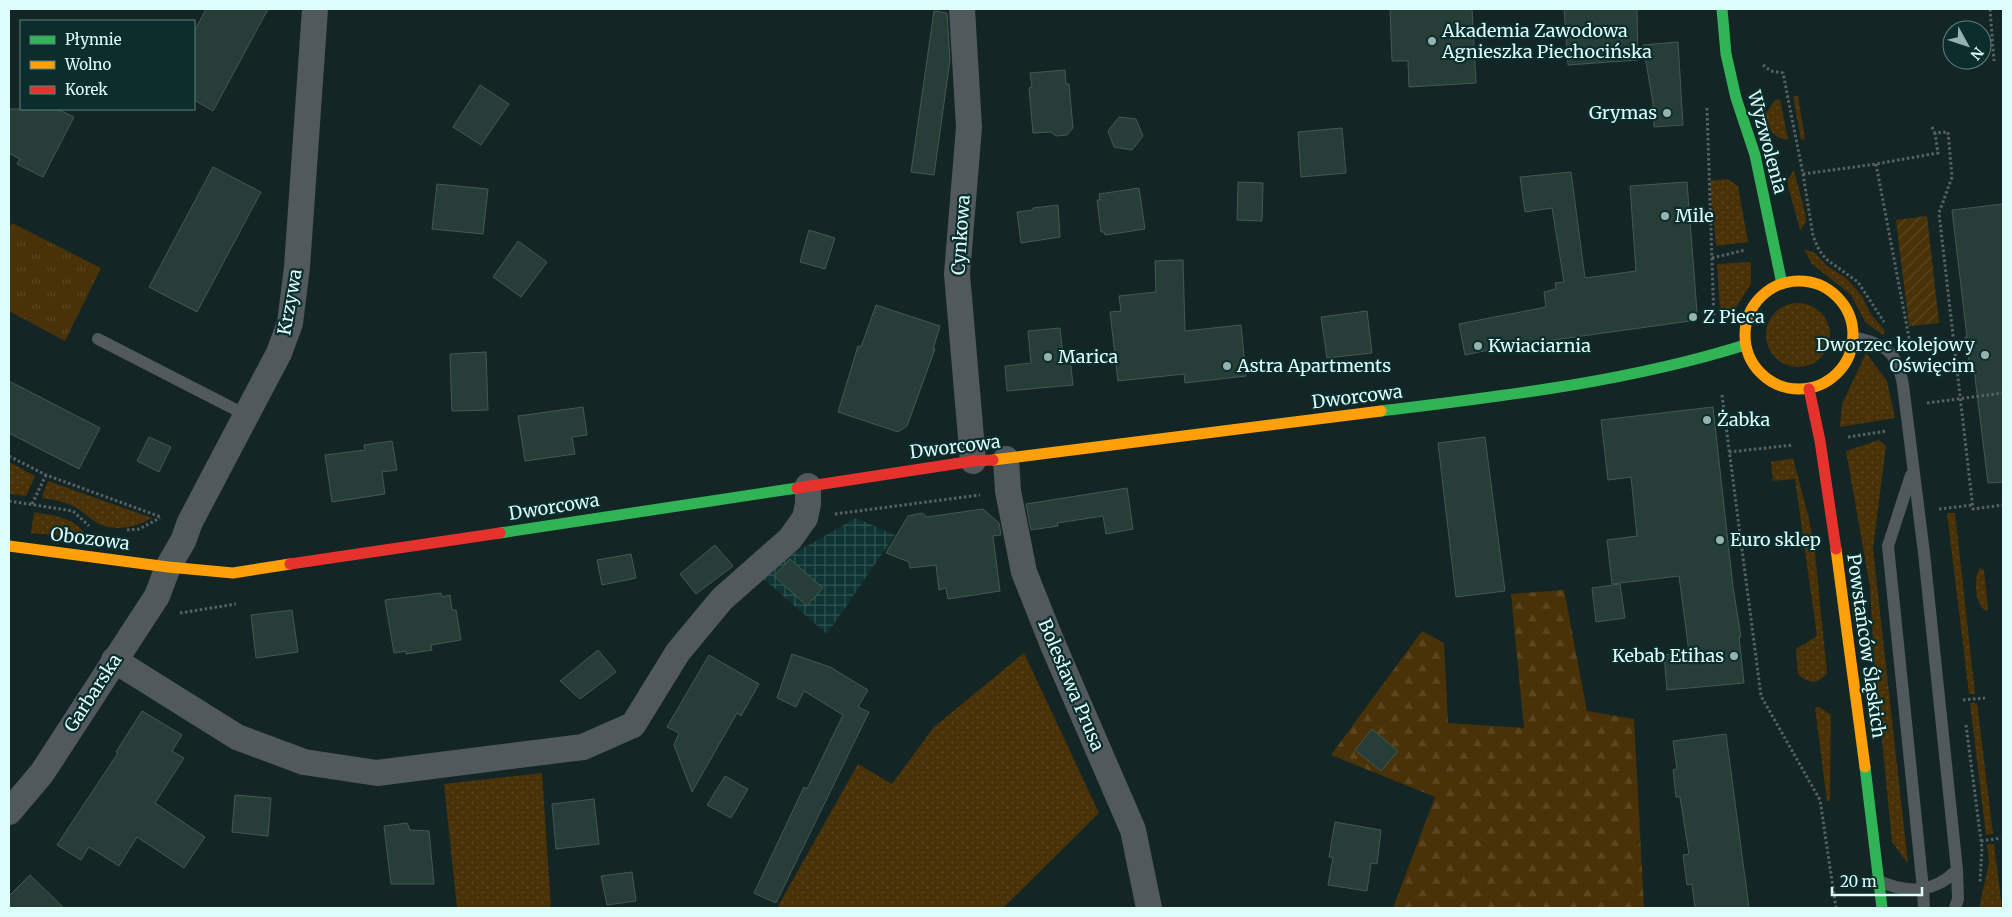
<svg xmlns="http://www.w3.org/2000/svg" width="2012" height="917" font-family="Merriweather,serif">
<defs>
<pattern id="industrial-grid" width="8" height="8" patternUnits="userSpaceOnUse" patternTransform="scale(1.25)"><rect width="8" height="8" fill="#0e3533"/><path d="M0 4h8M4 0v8" fill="none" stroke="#315351"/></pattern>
<pattern id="grass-dots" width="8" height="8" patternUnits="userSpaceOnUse" patternTransform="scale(1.25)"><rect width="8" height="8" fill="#493108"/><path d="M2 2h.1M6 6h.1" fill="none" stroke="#5a4621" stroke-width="1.8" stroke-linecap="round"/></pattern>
<pattern id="forest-firs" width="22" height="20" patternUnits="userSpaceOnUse" patternTransform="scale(1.25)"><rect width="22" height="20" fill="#493108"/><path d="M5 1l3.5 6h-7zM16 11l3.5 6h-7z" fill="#5a4621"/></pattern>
<pattern id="park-tufts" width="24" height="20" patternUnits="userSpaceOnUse" patternTransform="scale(1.25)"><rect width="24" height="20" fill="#493108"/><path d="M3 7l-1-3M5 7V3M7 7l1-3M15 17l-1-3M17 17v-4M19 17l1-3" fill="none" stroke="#5a4621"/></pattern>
<pattern id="garden-furrows" width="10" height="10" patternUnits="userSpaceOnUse" patternTransform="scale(1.25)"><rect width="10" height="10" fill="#493108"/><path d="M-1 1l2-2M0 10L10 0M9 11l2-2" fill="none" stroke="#5a4621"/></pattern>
</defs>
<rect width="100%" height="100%" fill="#132625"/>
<path fill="url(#industrial-grid)" d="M 856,518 L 895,535 L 827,634 L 758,574 Z"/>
<g fill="url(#grass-dots)">
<path d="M 1793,96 L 1798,96 L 1805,139 L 1801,140 Z"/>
<path d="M 1780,99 L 1788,140 C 1772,137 1769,130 1765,115 L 1775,100 Z"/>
<path d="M 1794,170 L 1806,217 L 1806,222 L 1800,230 L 1788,186 L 1788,179 Z"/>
<path d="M 1728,179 L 1738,186 L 1748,242 L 1716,246 L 1710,181 Z"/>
<path d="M 1804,249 L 1815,253 L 1827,266 L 1846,278 L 1862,296 L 1870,313 L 1885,331 L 1883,335 L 1865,322 L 1851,295 L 1812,264 Z"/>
<path d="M 1751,262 L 1751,284 L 1733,312 L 1721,325 L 1717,264 Z"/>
<circle cx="1798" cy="335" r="32"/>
<path d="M 1866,353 L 1887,381 L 1895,418 L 1840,427 L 1842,404 Z"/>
<path d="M 1879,440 L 1886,446 L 1873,549 L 1908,864 L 1892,842 L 1874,659 L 1870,587 L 1846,451 Z"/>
<path d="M 1793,458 L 1809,519 L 1815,553 L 1827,673 C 1818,685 1809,684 1798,674 L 1796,649 L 1817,636 L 1795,479 L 1773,481 L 1771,462 Z"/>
<path d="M 9,462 L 35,476 L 26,496 L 9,494 Z"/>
<path d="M 48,481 L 152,518 C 137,527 116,532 99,524 C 91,520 85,513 77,508 C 67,502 55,500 43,498 L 42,496 Z"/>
<path d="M 34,512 C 55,516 77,517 87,538 L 31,533 Z"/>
<path d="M 1947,513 L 1955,513 L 1975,694 L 1969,694 Z"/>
<path d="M 1980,568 L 1984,570 L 1988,609 L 1986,611 C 1975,605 1973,578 1980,568 Z"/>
<path d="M 1024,653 L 1099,813 L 1003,908 L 777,908 L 858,764 L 892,784 L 934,727 Z"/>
<path d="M 1977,703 L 1993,834 L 1986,835 L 1970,703 Z"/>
<path d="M 1819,707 L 1831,715 L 1830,801 L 1827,801 L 1815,708 Z"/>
<path d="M 542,773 L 551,908 L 457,908 L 444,784 Z"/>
<path d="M 1987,844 L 1994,844 L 2002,908 L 1979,908 L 1989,863 Z"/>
</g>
<path fill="url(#forest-firs)" d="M 1564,590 L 1587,711 L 1634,719 L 1644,908 L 1393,908 L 1435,797 L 1331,755 L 1422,631 L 1444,643 L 1448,723 L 1524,728 L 1511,594 Z"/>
<path fill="url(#park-tufts)" d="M 12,223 L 101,268 L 65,341 L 9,311 L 9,229 Z"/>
<path fill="url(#garden-furrows)" d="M 1927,216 L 1939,323 L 1909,326 L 1896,220 Z"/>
<g fill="#273d38" stroke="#455854">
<path d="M 206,9 L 268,9 L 213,111 L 194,100 L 194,32 Z"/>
<path d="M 1390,9 L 1472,9 L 1476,83 L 1409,87 L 1408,61 L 1392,61 Z"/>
<path d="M 1564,9 L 1637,9 L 1638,60 L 1568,65 Z"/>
<path d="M 934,11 L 947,13 L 950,60 L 934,175 L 911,172 Z"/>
<path d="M 1678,42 L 1683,125 L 1654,127 L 1653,103 L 1643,45 Z"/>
<path d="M 1065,70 L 1066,84 L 1069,84 L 1073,128 L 1067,135 L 1056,136 L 1051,132 L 1033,133 L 1029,88 L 1032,87 L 1030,73 Z"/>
<path d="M 480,85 L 509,104 L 481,145 L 453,127 Z"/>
<path d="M 9,109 L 57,109 L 74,117 L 43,177 L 17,164 L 20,159 L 9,153 Z"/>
<path d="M 1119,117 L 1136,119 L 1143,136 L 1132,150 L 1114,147 L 1108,131 Z"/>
<path d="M 1342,128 L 1346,173 L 1301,177 L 1298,132 Z"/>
<path d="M 213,167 L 261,192 L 197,312 L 149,287 Z"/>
<path d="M 1571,172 L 1585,278 L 1636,271 L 1630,186 L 1687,182 L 1697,312 L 1690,321 L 1503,347 L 1465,355 L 1459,324 L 1546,307 L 1544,292 L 1556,289 L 1555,283 L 1564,282 L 1552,208 L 1525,212 L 1520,177 Z"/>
<path d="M 1238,182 L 1263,183 L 1262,221 L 1237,220 Z"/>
<path d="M 437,184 L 488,189 L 483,234 L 432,229 Z"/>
<path d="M 1139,188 L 1145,229 L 1105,235 L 1104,232 L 1101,232 L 1097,200 L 1100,200 L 1099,194 Z"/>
<path d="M 2003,204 L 2003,482 L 1988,483 L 1973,361 L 1969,361 L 1965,337 L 1967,337 L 1952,210 Z"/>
<path d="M 1058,205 L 1060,237 L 1021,243 L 1017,212 L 1033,210 L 1033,208 Z"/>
<path d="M 809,230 L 835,238 L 825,269 L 800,262 Z"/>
<path d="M 518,241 L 547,262 L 521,297 L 493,277 Z"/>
<path d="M 1183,260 L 1185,331 L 1241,325 L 1246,376 L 1185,383 L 1184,374 L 1118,381 L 1110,312 L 1121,311 L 1119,296 L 1156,292 L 1155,261 Z"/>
<path d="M 876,305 L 940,326 L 933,349 L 935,349 L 907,426 L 898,432 L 838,412 L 858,346 L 861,347 Z"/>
<path d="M 1367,311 L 1372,353 L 1327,358 L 1321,317 Z"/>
<path d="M 1060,328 L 1063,356 L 1065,359 L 1070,358 L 1073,385 L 1007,391 L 1005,366 L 1031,363 L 1028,331 Z"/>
<path d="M 486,352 L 488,410 L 452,411 L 450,354 Z"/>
<path d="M 9,381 L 100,428 L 79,469 L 9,433 Z"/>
<path d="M 583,407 L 587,435 L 572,437 L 575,454 L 525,461 L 518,416 Z"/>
<path d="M 1713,407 L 1733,587 L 1741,637 L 1739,637 L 1744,683 L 1667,690 L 1664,655 L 1689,652 L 1679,576 L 1612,584 L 1607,540 L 1637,536 L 1631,477 L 1608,480 L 1601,420 Z"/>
<path d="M 149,437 L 171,447 L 159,472 L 137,461 Z"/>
<path d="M 1485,437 L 1505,591 L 1456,597 L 1438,443 Z"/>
<path d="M 392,441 L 397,470 L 382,472 L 385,494 L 332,502 L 325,455 L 365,450 L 364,445 Z"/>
<path d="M 1127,488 L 1133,529 L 1106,534 L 1103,516 L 1057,523 L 1058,526 L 1031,530 L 1026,504 Z"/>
<path d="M 983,509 L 999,523 L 1001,535 L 993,536 L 1000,591 L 948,599 L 946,588 L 939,590 L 936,565 L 910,568 L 909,562 L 886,553 L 908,516 L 922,513 L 927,517 Z"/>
<path d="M 715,545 L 733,566 L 696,594 L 680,574 Z"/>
<path d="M 631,554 L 636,578 L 602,585 L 597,560 Z"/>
<path d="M 790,559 L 823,588 L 807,606 L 774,576 Z"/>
<path d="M 1620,584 L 1625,618 L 1596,622 L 1592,588 Z"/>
<path d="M 441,593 L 442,597 L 450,595 L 452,610 L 456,610 L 461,640 L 431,645 L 432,650 L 406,654 L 406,651 L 394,653 L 385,600 Z"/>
<path d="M 292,610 L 298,652 L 256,658 L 251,615 Z"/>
<path d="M 598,650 L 616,672 L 580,699 L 560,681 Z"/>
<path d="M 792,654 L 830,667 L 868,690 L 858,707 L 869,712 L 776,903 L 754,893 L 804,787 L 807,789 L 843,715 L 804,691 L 796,707 L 777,698 Z"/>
<path d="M 709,655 L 759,684 L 741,716 L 737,713 L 692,792 L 674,745 L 679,733 L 667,727 Z"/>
<path d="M 142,711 L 182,735 L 172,751 L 184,758 L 155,803 L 205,837 L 184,868 L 137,837 L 119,866 L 89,847 L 81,860 L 57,845 L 118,753 L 116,752 Z"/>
<path d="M 1372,729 L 1398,751 L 1381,771 L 1355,750 Z"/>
<path d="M 1726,734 L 1749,908 L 1695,908 L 1692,884 L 1687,885 L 1683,855 L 1689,854 L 1680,797 L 1676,797 L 1673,770 L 1677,769 L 1673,741 Z"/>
<path d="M 725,776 L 748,789 L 731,818 L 707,805 Z"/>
<path d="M 235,795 L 271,798 L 268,836 L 232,832 Z"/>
<path d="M 594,799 L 599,844 L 556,849 L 552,804 Z"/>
<path d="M 1335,822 L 1381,830 L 1377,864 L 1371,863 L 1367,891 L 1328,885 L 1333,857 L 1329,857 Z"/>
<path d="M 407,823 L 410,830 L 429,831 L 434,884 L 391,884 L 384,826 Z"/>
<path d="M 632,872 L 636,901 L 607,905 L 601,876 Z"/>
<path d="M 30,875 L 64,908 L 9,908 L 9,896 Z"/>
</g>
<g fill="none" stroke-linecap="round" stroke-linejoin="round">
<g stroke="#586163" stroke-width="3" stroke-dasharray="2.5 2.5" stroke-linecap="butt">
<path d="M 1990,9 L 1994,61"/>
<path d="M 1763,65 L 1771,71 L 1783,73 L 1803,174 L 1813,236 L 1819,250 L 1826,259 L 1858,282 L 1884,322"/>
<path d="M 1707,108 L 1714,322"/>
<path d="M 1932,127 L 1935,133 L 1948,132 L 1952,177 L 1939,213 L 1973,509 L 2003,505"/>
<path d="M 1876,164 L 1910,343"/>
<path d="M 1803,174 L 1876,164 L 1938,153 L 1935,133"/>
<path d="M 1712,258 L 1745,250"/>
<path d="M 1722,395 L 1761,696 L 1820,800 L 1836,908"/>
<path d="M 1927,403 L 2003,393"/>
<path d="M 1848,437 L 1887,431"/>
<path d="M 1729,452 L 1793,445"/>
<path d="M 9,456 L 46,475 L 161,517"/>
<path d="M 9,501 L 73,511 L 89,526"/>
<path d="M 32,504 L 46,475"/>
<path d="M 1939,509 L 1973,505"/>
<path d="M 835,514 L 980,495"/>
<path d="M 127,530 L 139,529 L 160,518"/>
<path d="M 180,613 L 236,604"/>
<path d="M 1963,700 L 1985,698"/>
<path d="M 1966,725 L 1982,848 L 1980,882"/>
<path d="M 1981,841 L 2001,838"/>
</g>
<g stroke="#52595d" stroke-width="12">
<path d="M 1853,337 C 1886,344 1897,351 1903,385 L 1924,553 L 1957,870 L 1958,899 L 1955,908"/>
<path d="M 98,339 L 246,415"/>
<path d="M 1911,475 L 1888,546 L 1923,889 L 1924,908"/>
<path d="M 1879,881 C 1908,894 1934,893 1957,870"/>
</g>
<g stroke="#52595d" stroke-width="26">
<path d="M 962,9 L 969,127 L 957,274 L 973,461"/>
<path d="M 1006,459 L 1008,491 L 1024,572 L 1053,645 L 1133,830 L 1149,908"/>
<path d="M 114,660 L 237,737 L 304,762 L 377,773 L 583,747 L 633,725 L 678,652 L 722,599 L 790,539 L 805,518 L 808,504 L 808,486"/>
<path d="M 9,812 L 42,773 L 157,596 L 168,567 L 183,541 L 190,522 L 279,353 L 290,323 L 297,267 L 315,9"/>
</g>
<g stroke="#30b455" stroke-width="11">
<path d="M 1722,9 L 1726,54 L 1736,98 L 1755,155 L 1782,284"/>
<path d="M 1381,411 C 1503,396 1627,382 1745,345"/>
<path d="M 500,533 L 797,488"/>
<path d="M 1865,767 L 1882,908"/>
</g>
<g stroke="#ff9f0a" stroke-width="11">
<circle cx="1799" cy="335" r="54"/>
<path d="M 993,460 L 1381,411"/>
<path d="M 9,546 L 168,567 L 233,573 L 290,564"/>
<path d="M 1836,549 L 1865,767"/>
</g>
<g stroke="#e5322d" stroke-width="11">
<path d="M 1809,389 L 1820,441 L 1836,549"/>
<path d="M 797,488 L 973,461 L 993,460"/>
<path d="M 290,564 L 500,533"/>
</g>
</g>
<g fill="#96b2af" stroke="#0b2e2c" stroke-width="2">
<circle cx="1432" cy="41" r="5"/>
<circle cx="1667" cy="113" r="5"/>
<circle cx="1665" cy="216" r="5"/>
<circle cx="1693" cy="317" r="5"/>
<circle cx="1478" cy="346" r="5"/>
<circle cx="1985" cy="355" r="5"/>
<circle cx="1048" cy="357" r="5"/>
<circle cx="1227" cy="366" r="5"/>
<circle cx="1707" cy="420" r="5"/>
<circle cx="1720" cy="540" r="5"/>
<circle cx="1734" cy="656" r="5"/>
</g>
<g text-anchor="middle" stroke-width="4.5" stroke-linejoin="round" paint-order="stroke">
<g font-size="18" fill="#ddfdfa" stroke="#0b2e2c" text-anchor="start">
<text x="1442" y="37">Akademia Zawodowa<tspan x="1442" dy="21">Agnieszka Piechocińska</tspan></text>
<text x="1657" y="119" text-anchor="end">Grymas</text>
<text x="1675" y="222">Mile</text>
<text x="1703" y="323">Z Pieca</text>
<text x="1975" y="351" text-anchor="end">Dworzec kolejowy<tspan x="1975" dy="21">Oświęcim</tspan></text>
<text x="1488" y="352">Kwiaciarnia</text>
<text x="1058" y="363">Marica</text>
<text x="1237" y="372">Astra Apartments</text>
<text x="1717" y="426">Żabka</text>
<text x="1730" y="546">Euro sklep</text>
<text x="1724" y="662" text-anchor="end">Kebab Etihas</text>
</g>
<g font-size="18" fill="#ddfdfa" stroke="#0b2e2c">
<text transform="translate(1767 142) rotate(75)" y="6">Wyzwolenia</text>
<text transform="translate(961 235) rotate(-86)" y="6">Cynkowa</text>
<text transform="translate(290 302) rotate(-80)" y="6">Krzywa</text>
<text transform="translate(1357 397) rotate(-7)" y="6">Dworcowa</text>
<text transform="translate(955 447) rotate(-7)" y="6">Dworcowa</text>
<text transform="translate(554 507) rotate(-9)" y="6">Dworcowa</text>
<text transform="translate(90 539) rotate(7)" y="6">Obozowa</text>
<text transform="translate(1866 646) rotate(82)" y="6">Powstańców Śląskich</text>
<text transform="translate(1071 685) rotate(67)" y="6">Bolesława Prusa</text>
<text transform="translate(93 693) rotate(-57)" y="6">Garbarska</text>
</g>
</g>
<rect width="2012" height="917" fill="none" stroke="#ddfdfa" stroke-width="20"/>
<rect x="20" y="20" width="175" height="90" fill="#0b2e2c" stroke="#5f817e"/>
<rect x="30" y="36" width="25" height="8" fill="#30b455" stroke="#5f817e"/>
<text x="65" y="45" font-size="15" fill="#ddfdfa">Płynnie</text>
<rect x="30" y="61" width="25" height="8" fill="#ff9f0a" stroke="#5f817e"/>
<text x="65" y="70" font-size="15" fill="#ddfdfa">Wolno</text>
<rect x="30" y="86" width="25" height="8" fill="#e5322d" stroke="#5f817e"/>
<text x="65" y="95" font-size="15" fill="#ddfdfa">Korek</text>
<g transform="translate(1967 45) rotate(130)"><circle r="24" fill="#0b2e2c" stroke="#5f817e"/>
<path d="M0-4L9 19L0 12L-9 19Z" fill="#96b2af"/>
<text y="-8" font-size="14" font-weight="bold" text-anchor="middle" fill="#ddfdfa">N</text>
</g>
<path d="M1832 887v8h90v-8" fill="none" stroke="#ddfdfa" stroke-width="2.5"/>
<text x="1840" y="887" font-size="15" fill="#ddfdfa" stroke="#0b2e2c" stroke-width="4" paint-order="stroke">20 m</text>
</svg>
